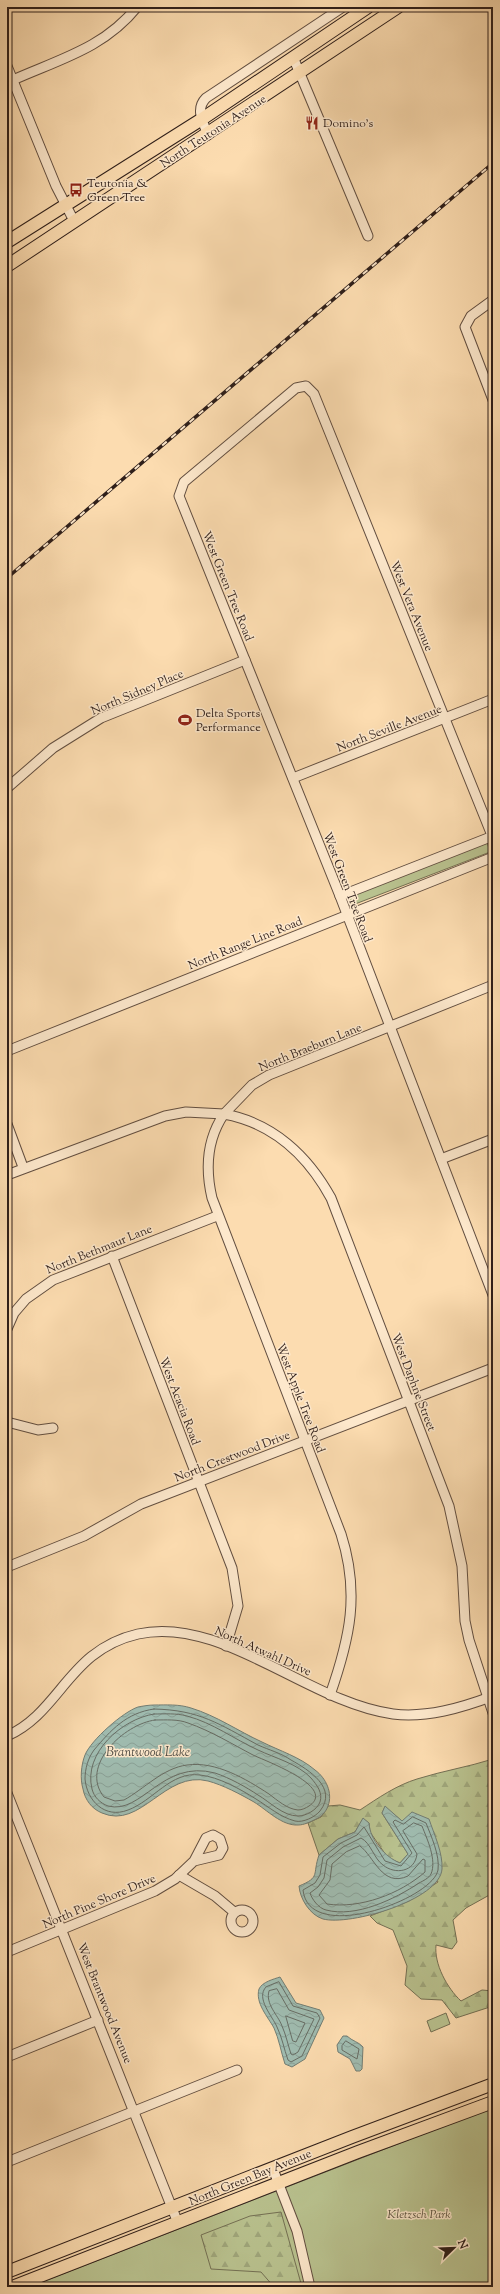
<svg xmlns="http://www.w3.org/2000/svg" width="500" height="2294" font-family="'Sorts Mill Goudy',serif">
<defs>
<pattern id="forest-firs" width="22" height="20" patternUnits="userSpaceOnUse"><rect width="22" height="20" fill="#b9c28f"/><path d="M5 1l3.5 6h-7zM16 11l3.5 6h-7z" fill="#9fa67b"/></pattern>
<pattern id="water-waves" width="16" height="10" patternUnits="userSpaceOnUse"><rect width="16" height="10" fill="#9fbbaf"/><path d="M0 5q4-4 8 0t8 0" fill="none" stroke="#89a096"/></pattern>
</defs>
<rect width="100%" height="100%" fill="#fcdcb0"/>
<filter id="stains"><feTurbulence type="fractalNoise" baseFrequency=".005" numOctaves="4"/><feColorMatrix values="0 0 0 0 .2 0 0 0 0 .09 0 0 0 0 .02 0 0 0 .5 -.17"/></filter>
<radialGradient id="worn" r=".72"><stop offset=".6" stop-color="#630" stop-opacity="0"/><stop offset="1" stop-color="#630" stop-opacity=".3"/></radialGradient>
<g fill="#b9c28f" stroke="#747054">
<path d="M 487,842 L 490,852 L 350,906 L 347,897 Z"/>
<path d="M 446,2013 L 450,2024 L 431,2032 L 427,2021 Z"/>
<path d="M 493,2107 L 493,2287 L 29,2287 Z"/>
</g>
<g fill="url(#forest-firs)" stroke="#747054">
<path d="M 493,1759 L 493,1893 L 466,1908 L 453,1920 L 457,1942 L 452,1949 L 436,1945 C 434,1964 447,1988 461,2001 L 482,1990 L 493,1991 L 493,2006 L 456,2018 L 442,2000 L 421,1999 L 405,1985 L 407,1966 L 393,1930 L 377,1923 L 370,1916 L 409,1901 L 438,1882 L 402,1821 L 385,1807 L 382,1813 L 408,1854 L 400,1863 L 388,1858 L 370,1832 L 369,1823 L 363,1819 L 355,1832 L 338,1839 L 319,1855 L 308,1823 L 321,1817 L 328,1806 L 340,1805 L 360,1810 C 378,1798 397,1785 417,1779 C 442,1771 468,1767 493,1759 Z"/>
<path d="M 281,2212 L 302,2287 L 274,2287 L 261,2272 L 211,2269 L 201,2235 L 250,2216 Z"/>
</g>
<g fill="url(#water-waves)" stroke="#727d73">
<path d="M 154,1705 C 166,1705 179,1704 191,1708 C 217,1716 238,1731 262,1742 C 280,1751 300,1757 315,1770 C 326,1778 333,1793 328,1806 C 326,1812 321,1817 316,1819 C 310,1822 304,1825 298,1825 C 282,1826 267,1810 254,1802 C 240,1794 223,1785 208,1781 C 165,1770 141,1830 102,1813 C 92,1809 85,1800 83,1789 C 80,1779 81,1765 85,1755 C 91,1740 123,1712 138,1707 C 143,1706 149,1705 154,1705 Z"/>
<path d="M 385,1806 L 402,1821 L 412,1812 L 429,1819 C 434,1834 443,1853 442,1869 C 440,1900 350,1926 323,1919 C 310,1915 300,1899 299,1886 C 321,1877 312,1875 319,1855 L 338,1839 L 355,1832 L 363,1818 L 369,1823 C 370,1840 385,1857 400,1863 L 408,1854 L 382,1813 Z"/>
<path d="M 280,1977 L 296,2003 L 320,2010 L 324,2018 L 305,2059 L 292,2067 L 285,2064 C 281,2052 279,2039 274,2028 C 268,2017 255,2003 259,1989 C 262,1982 274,1979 280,1977 Z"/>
<path d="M 343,2036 L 347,2036 C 352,2041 359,2042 363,2047 L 362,2069 L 360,2071 L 356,2071 L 350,2059 L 338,2052 L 337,2045 Z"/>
</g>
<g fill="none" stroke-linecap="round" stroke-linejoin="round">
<g stroke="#676d64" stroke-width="1">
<path d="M 154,1709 C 200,1710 219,1724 258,1745 C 269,1750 281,1753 291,1760 C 309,1770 338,1788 320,1811 C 315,1817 303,1823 295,1821 C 280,1817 269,1807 256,1799 C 240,1789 219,1777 200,1775 C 171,1771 153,1801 128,1810 C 105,1819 87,1801 85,1779 C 85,1769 88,1758 94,1750 C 111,1730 126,1713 154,1709 Z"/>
<path d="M 154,1714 C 165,1714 176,1713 187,1716 C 213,1723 234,1739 258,1750 C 275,1758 298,1764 311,1778 C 317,1785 323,1793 320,1802 C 317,1810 306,1816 298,1816 C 283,1816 270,1802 258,1795 C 246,1787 230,1778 215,1773 C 162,1759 142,1815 108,1806 C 100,1803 94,1797 92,1789 C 83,1753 122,1719 154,1714 Z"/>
<path d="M 155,1720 C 166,1720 178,1719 188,1723 C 211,1731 232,1744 253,1755 C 263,1760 338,1787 309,1806 C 306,1808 302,1810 298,1810 C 287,1809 277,1800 269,1794 C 246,1779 216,1761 187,1765 C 163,1768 144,1789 124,1800 L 115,1801 L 104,1797 C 79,1766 124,1724 155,1720 Z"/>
<path d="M 413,1817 L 426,1823 C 431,1836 440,1855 438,1870 C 433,1899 309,1945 303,1890 L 315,1883 L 320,1875 L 323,1857 L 341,1843 L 357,1835 L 364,1827 L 385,1861 L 401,1866 L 412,1853 L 393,1822 L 395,1820 L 403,1824 Z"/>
<path d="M 414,1823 L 422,1826 C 427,1839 437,1860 431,1874 C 429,1878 423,1881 419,1883 C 395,1899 356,1918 326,1910 C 318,1908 312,1899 310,1893 L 318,1887 L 324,1878 L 327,1860 L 343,1847 L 361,1838 C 371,1843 374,1859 383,1865 C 395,1875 415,1872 417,1854 L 403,1831 Z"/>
<path d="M 360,1846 C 374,1856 382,1888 408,1876 L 423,1859 L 425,1860 L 425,1872 C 400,1894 360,1909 327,1904 L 319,1895 L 330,1880 L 332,1864 L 346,1852 Z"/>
<path d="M 279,1982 L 293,2006 L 317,2013 L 320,2018 L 302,2056 L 291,2062 L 288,2060 C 284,2049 282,2037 277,2027 C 273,2017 255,1998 266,1987 Z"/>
<path d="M 277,1989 L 289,2010 L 314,2019 L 298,2052 L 293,2055 L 291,2054 C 288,2045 286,2035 282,2026 C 278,2015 265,2004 269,1991 Z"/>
<path d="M 286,2016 L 305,2023 L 296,2042 L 293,2041 Z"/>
<path d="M 346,2041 L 359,2049 L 357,2059 L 342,2050 L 342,2046 Z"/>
</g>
<g stroke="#624e40" stroke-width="11">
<g id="minor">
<path d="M 293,57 L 368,236"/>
<path d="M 7,66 L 56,186 L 74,221"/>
<path d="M 13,80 C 60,59 104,48 137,7"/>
<path d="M 208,135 C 203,122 195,109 206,98 L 343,7"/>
<path d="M 493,300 L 471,316 L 465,327 L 493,400"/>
<path d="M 293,778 L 493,699"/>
<path d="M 7,788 L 53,748 L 101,718 L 245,660"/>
<path d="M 493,838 L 314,394 L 306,386 L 296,388 L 184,482 L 179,496 L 340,896 L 493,1295"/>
<path d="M 340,896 L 493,836"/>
<path d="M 7,1051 L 493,857"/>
<path d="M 7,1124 L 23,1167"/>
<path d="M 441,1159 L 493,1139"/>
<path d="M 7,1175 L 165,1116 L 186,1112 L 224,1114 L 252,1085 L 269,1075 L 493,985"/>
<path d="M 112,1256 L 232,1568 L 238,1606 L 226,1646"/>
<path d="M 7,1329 L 14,1313 L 26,1299 L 53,1280 L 217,1216"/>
<path d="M 7,1422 L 38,1430 L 53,1428"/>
<path d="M 7,1567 L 84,1536 L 141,1504 L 493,1368"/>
<path d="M 330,1695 C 350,1638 360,1593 341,1534 L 212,1198 C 205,1168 207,1139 224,1114 C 273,1123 308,1156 331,1198 L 449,1506 L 462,1566 L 465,1621 L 469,1640 L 493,1713"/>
<path d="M 7,1736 C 61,1712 68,1650 138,1634 C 221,1615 309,1703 393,1714 C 427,1718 461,1708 493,1696"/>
<path d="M 7,1793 L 178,2223"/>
<path d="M 179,1875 L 215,1896 L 234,1912"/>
<circle cx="242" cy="1921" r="11"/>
<path d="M 7,1952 L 155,1891 L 175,1879 L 194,1861 L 206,1838 L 213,1835 L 220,1839 L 223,1848 L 219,1855 L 194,1861"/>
<path d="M 7,2057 L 98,2020"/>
<path d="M 7,2162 L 237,2070"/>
<path d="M 273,2169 L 297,2231 L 310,2287"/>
</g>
</g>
<g stroke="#2f1f1a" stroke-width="14">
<g id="major">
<path d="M 7,242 L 202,119 L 368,7"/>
<path d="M 7,266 L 398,7"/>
<path d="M 7,2272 L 352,2137 L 493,2084"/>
<path d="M 12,2287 L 358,2152 L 493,2102"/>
</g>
</g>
<use href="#minor" stroke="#fde8cc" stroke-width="9"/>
<use href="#major" stroke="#fcdcb0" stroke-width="12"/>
<g stroke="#2f1f1a" stroke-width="3.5">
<path id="rail" d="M 7,578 L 493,163"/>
</g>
<use href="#rail" stroke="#fde8cc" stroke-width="2" stroke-dasharray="6" stroke-linecap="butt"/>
</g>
<defs>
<g id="restaurant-bare" transform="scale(1.08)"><path d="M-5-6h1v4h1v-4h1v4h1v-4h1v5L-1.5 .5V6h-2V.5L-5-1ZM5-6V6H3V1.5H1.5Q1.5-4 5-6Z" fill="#8f2418" stroke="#fde8cc" stroke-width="2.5" paint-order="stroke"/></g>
<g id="bus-bare" transform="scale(1.08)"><path d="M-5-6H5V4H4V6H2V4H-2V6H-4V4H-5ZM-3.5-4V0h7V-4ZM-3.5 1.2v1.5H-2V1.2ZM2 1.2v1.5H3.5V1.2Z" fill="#8f2418" stroke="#fde8cc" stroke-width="2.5" paint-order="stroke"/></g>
<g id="stadium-bare" transform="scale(1.08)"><path d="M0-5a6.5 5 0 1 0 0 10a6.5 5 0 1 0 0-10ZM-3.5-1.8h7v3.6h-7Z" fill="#8f2418" stroke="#fde8cc" stroke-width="2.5" paint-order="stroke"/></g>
</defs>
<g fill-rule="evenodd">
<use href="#restaurant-bare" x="312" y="123"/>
<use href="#bus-bare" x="76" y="190"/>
<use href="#stadium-bare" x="185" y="720"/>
</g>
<g text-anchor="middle" stroke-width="3" stroke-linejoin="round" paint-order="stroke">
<g font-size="12" fill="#2f1f1a" stroke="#fde8cc" text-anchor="start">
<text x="323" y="127">Domino's</text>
<text x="87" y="187">Teutonia &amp;<tspan x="87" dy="14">Green Tree</tspan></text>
<text x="196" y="717">Delta Sports<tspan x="196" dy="14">Performance</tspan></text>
</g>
<g font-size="12" fill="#2f1f1a" stroke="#fde8cc">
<text transform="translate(213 131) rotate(-33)" y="4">North Teutonia Avenue</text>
<text transform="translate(228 586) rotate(68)" y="4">West Green Tree Road</text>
<text transform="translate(412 606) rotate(68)" y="4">West Vera Avenue</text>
<text transform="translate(137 692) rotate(-23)" y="4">North Sidney Place</text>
<text transform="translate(389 728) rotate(-21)" y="4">North Seville Avenue</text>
<text transform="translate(348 887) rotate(69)" y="4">West Green Tree Road</text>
<text transform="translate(245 943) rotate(-22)" y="4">North Range Line Road</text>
<text transform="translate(310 1047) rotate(-22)" y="4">North Braeburn Lane</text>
<text transform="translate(99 1249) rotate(-22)" y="4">North Bethmaur Lane</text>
<text transform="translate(414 1382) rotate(69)" y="4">West Daphne Street</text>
<text transform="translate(301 1398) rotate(69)" y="4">West Apple Tree Road</text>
<text transform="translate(180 1401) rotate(69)" y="4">West Acacia Road</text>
<text transform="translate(232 1456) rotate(-21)" y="4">North Crestwood Drive</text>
<text transform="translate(263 1651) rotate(24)" y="4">North Atwahl Drive</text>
<text transform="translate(99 1901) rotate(-23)" y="4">North Pine Shore Drive</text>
<text transform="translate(105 2003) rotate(68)" y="4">West Brantwood Avenue</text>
<text transform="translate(250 2177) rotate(-22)" y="4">North Green Bay Avenue</text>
</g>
<g font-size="12" font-style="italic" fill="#58503d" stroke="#fde8cc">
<text x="419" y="2218">Kletzsch Park</text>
</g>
<g font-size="13" font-style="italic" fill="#514e47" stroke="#fde8cc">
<text x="148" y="1756">Brantwood Lake</text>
</g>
</g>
<rect width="500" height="2294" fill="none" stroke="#fcdcb0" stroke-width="24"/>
<rect x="8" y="8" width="484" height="2278" fill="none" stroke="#2f1f1a" stroke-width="2"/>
<rect x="12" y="12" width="476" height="2270" fill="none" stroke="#2f1f1a"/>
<g transform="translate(454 2248) rotate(67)" stroke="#fde8cc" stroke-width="3" paint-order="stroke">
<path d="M0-3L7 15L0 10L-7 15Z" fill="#2f1f1a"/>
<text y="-6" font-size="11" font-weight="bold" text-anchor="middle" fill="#2f1f1a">N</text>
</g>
<rect width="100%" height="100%" filter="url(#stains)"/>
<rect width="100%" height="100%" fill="url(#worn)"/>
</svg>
